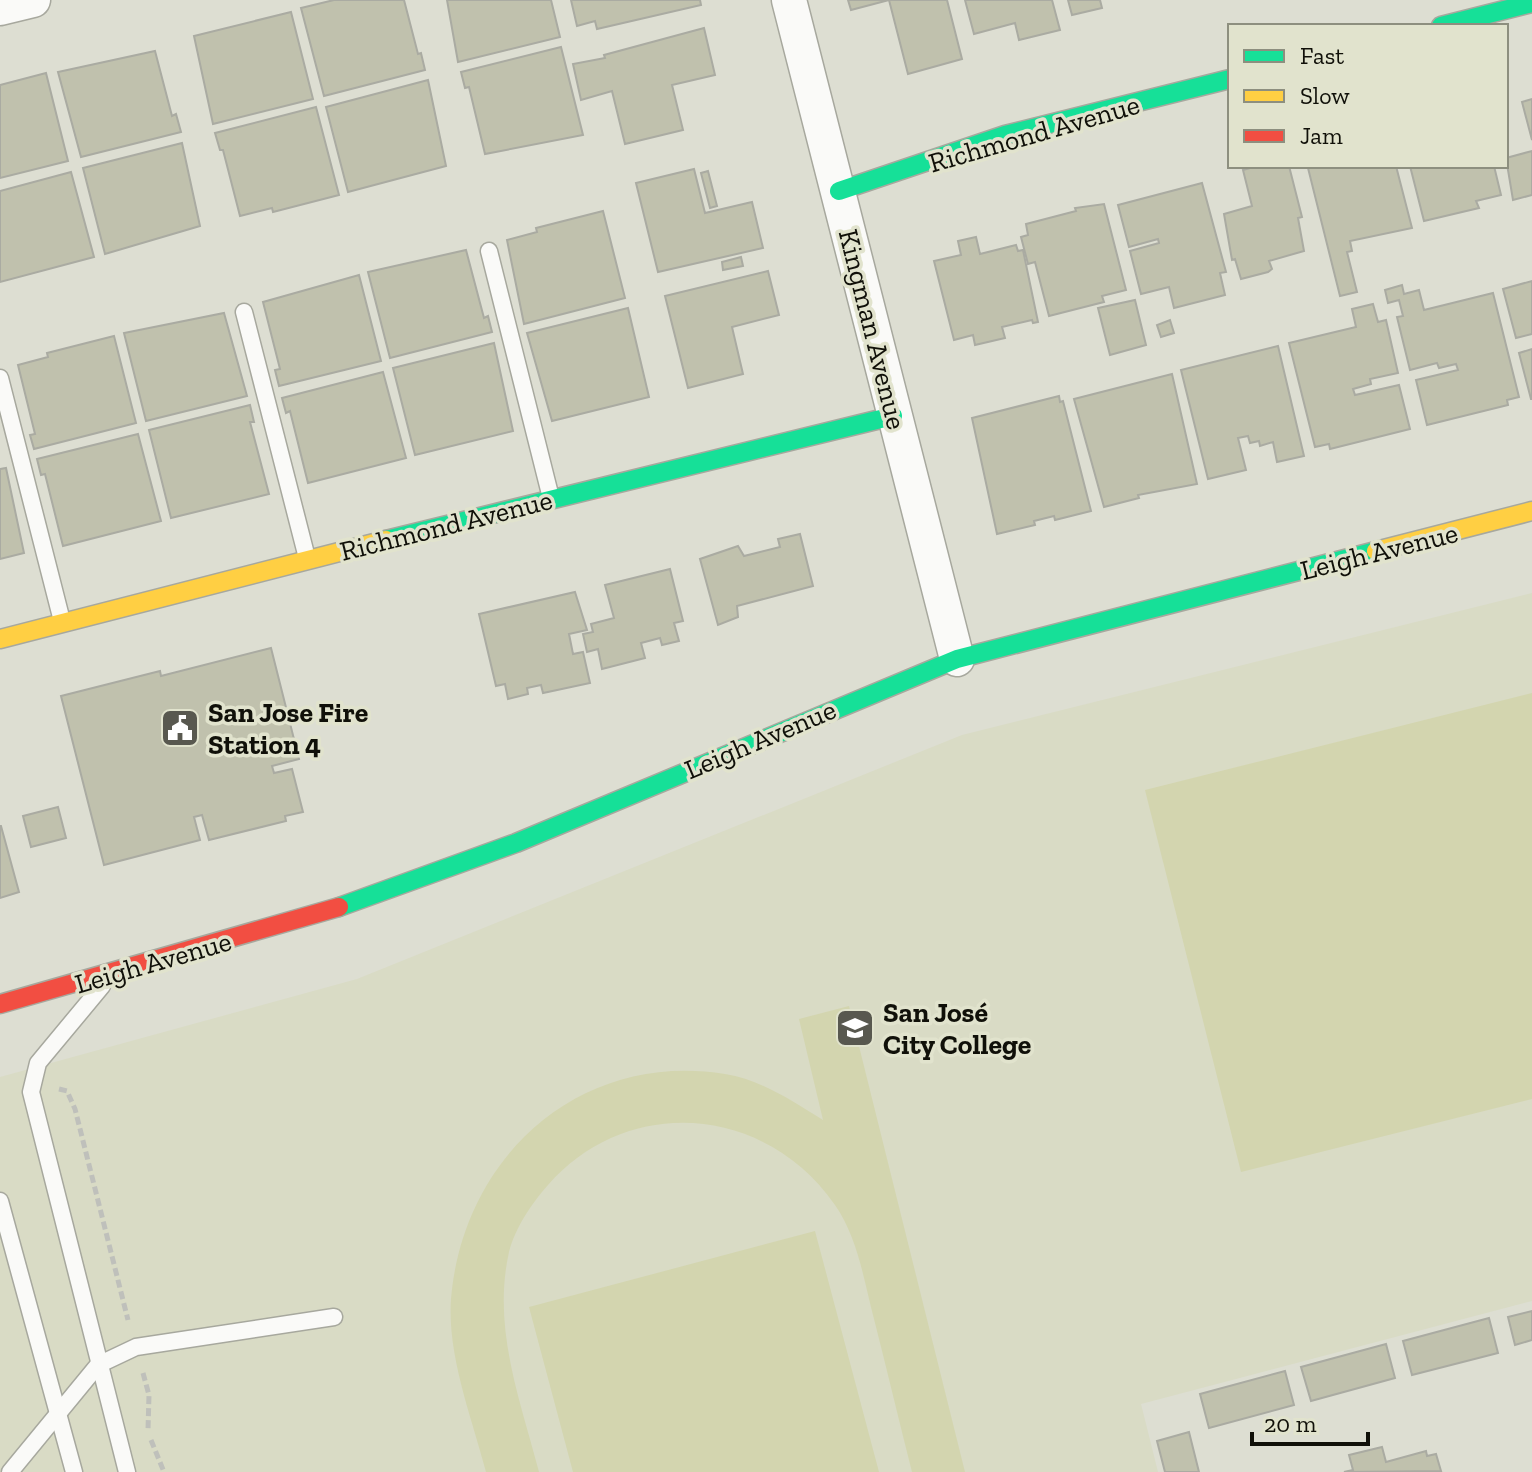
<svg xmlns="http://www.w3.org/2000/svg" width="1532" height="1472" font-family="'Zilla Slab',serif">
<rect width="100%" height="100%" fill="#ddded2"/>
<path fill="#d9dbc5" d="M 1532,593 L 1532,1301 L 1141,1404 L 1158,1472 L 0,1472 L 0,1077 L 357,979 L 962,735 Z"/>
<g fill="#d3d5af">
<path d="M 1532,693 L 1532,1099 L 1241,1172 L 1145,790 Z"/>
<path d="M 849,1006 L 965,1472 L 912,1472 C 899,1421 887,1370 874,1319 C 864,1281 858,1238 835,1205 C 767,1106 629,1093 548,1185 C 532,1203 515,1228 509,1252 C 492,1328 520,1399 539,1472 L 486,1472 C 472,1418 447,1356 451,1299 C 463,1156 580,1051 725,1074 C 762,1080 792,1101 823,1120 L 799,1019 Z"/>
<path d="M 815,1231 L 879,1472 L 573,1472 L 529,1307 Z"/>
</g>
<g fill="#c0c1ad" stroke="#aaaba2" stroke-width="2">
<path d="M 334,0 L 404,0 L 418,54 L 421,53 L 425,70 L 324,96 L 301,8 Z"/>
<path d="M 447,0 L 551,0 L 560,37 L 458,62 Z"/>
<path d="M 571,0 L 700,0 L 701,5 L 597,29 L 595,21 L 577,26 Z"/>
<path d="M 848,0 L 889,0 L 851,10 Z"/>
<path d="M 889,0 L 947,0 L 962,59 L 908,74 Z"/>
<path d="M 965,0 L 1052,0 L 1060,30 L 1019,40 L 1015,23 L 974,34 Z"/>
<path d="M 1068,0 L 1100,0 L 1102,8 L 1072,15 Z"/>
<path d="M 291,12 L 313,99 L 213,124 L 194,36 Z"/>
<path d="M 704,28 L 715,75 L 672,85 L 683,130 L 625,144 L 612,91 L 581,100 L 573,64 L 605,58 L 604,55 Z"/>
<path d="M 561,47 L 583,135 L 485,154 L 469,87 L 465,88 L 461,72 Z"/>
<path d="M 155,51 L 172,116 L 176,114 L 181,132 L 81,157 L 58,72 Z"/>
<path d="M 46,73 L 68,161 L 0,178 L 0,85 Z"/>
<path d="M 428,80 L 446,166 L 348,192 L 326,107 Z"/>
<path d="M 1532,99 L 1532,140 L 1522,102 Z"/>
<path d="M 316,107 L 339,195 L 273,212 L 272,208 L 240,216 L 223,150 L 220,150 L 215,133 Z"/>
<path d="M 182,143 L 200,226 L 105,254 L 83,168 Z"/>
<path d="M 1532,151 L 1532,195 L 1513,200 L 1506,158 Z"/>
<path d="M 1257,166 L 1289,166 L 1302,217 L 1298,218 L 1304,251 L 1269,261 L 1272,269 L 1268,272 L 1241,279 L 1235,259 L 1232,260 L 1224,214 L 1252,206 L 1243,170 Z"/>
<path d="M 1396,166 L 1412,228 L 1350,241 L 1352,251 L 1347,252 L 1357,292 L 1340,296 L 1308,168 Z"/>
<path d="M 1410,166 L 1494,166 L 1501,195 L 1476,201 L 1479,208 L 1424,221 Z"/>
<path d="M 694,169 L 705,213 L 752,202 L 763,248 L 658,272 L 636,183 Z"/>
<path d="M 708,171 L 717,206 L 710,208 L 701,173 Z"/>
<path d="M 71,172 L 94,257 L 0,282 L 0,191 Z"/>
<path d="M 1202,183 L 1226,272 L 1220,273 L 1225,295 L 1174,308 L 1169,287 L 1141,294 L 1130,251 L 1159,243 L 1158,239 L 1129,247 L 1118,205 Z"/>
<path d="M 1104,204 L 1126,290 L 1102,296 L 1104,302 L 1049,316 L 1035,262 L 1028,264 L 1021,237 L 1028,235 L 1026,224 L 1076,211 L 1075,208 Z"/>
<path d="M 603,211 L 625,298 L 524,324 L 507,240 L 537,232 L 536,228 Z"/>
<path d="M 976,237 L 980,254 L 1016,245 L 1018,251 L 1023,250 L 1038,322 L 1033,323 L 1032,320 L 1002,327 L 1005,338 L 975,345 L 973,335 L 954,340 L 934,261 L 961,255 L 958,241 Z"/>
<path d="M 466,250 L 484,318 L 488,316 L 492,332 L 390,358 L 368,272 Z"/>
<path d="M 741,257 L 743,266 L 723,270 L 722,262 Z"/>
<path d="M 768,271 L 779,315 L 732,327 L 743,374 L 688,388 L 665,296 Z"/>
<path d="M 359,275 L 381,361 L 279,386 L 275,370 L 280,369 L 263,302 Z"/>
<path d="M 1532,281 L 1532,334 L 1516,338 L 1503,289 Z"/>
<path d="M 1402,285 L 1404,294 L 1419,290 L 1424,310 L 1493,293 L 1519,397 L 1507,400 L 1508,405 L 1427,425 L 1416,380 L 1458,370 L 1456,364 L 1439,368 L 1437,363 L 1410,370 L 1397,317 L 1403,316 L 1399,300 L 1388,303 L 1385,290 Z"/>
<path d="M 1135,300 L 1146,345 L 1110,355 L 1098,308 Z"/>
<path d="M 1373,304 L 1378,322 L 1386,320 L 1398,373 L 1370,379 L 1371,384 L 1353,389 L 1355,395 L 1399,385 L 1410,429 L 1330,449 L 1329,444 L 1315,447 L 1289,343 L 1356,327 L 1352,309 Z"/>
<path d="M 628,308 L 649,397 L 552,421 L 527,333 Z"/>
<path d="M 224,313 L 247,396 L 146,421 L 124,333 Z"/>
<path d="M 1170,320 L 1174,333 L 1161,337 L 1157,325 Z"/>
<path d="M 114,336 L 136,423 L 34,449 L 30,435 L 35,434 L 18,365 L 48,357 L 47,353 Z"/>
<path d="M 494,343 L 513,431 L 415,455 L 393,368 Z"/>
<path d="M 1278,346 L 1304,456 L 1277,462 L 1273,442 L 1260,446 L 1259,441 L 1250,443 L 1248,436 L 1238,438 L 1246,470 L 1208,479 L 1181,370 Z"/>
<path d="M 1532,349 L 1532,399 L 1531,399 L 1519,353 Z"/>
<path d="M 383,372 L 406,458 L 308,483 L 290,411 L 286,413 L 282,398 Z"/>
<path d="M 1172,374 L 1197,484 L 1138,495 L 1139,498 L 1104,507 L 1074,399 Z"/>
<path d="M 1059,396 L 1060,402 L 1063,401 L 1091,511 L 1055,520 L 1054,516 L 1034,521 L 1035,525 L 997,534 L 972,418 Z"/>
<path d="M 250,405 L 254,422 L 250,422 L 269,494 L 171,518 L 149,430 Z"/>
<path d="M 138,434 L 161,521 L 63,546 L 45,474 L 41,475 L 37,459 Z"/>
<path d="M 6,468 L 24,553 L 0,559 L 0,469 Z"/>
<path d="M 800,534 L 813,586 L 737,606 L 738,617 L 718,625 L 700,559 L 738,546 L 744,556 L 780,547 L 778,539 Z"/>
<path d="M 670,569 L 683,621 L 674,623 L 679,641 L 662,645 L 660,638 L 641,643 L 645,658 L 602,669 L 598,649 L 587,652 L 583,634 L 593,632 L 591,624 L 614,618 L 605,585 Z"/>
<path d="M 575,592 L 587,630 L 569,634 L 573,654 L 583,652 L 590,683 L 543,693 L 541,685 L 527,688 L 528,694 L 508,699 L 505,684 L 496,686 L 479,614 Z"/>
<path d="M 271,648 L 299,759 L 272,766 L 274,773 L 292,769 L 303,812 L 285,816 L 286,821 L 209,840 L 202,815 L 194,817 L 200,840 L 104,865 L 61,696 L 160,671 L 161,676 Z"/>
<path d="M 58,807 L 66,838 L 31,847 L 23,816 Z"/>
<path d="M 1,826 L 19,892 L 0,898 L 0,826 Z"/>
<path d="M 1532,1311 L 1532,1340 L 1515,1345 L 1508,1317 Z"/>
<path d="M 1489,1318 L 1498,1353 L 1412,1375 L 1403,1341 Z"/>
<path d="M 1386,1344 L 1395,1378 L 1311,1401 L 1301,1367 Z"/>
<path d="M 1285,1371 L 1294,1405 L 1209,1428 L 1200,1394 Z"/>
<path d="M 1189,1432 L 1199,1472 L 1165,1472 L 1157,1441 Z"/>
<path d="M 1382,1447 L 1386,1462 L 1426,1451 L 1427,1456 L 1436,1454 L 1441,1471 L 1344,1472 L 1353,1470 L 1349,1455 Z"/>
</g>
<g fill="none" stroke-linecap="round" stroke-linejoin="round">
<g stroke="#a7a89e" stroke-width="19">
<g id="lane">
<path d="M 489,251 L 551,498"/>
<path d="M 244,312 L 307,558"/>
<path d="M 0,378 L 62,621"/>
<path d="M 102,986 L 38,1063 L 31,1092 L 127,1472"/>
<path d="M 0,1201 L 74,1472"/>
<path d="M 10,1472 L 98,1365 L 136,1347 L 334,1317"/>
</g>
</g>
<g stroke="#a7a89e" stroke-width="37">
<g id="street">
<path d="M 789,0 L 957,659"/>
<path d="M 0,8 L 33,0"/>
</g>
</g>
<g stroke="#a7a89e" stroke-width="21">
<g id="fast">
<path d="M 1441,26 L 1532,3"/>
<path d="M 839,191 L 1005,135 L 1230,79"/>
<path d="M 386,540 L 893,416"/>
<path d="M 339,907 L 516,843 L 957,659 L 1376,551"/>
</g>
</g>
<g stroke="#a7a89e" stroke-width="21">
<g id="slow">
<path d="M 1376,551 L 1532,511"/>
<path d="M 0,639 L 386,540"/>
</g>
</g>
<g stroke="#a7a89e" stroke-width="21">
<path id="jam" d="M 0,1004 L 339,907"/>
</g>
<g stroke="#bfc0bb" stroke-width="5" stroke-dasharray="8 4" stroke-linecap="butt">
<path d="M 59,1089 L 67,1091 L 75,1109 L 128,1320"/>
<path d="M 143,1373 L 149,1395 L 148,1430"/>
<path d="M 151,1440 L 164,1472"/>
</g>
<use href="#lane" stroke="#fafaf8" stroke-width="16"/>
<use href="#street" stroke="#fafaf8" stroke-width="34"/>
<use href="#fast" stroke="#16e098" stroke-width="18"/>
<use href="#slow" stroke="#ffcf43" stroke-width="18"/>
<use href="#jam" stroke="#f24e42" stroke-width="18"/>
</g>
<defs>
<g id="civic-square" transform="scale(2)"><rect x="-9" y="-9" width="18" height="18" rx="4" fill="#58584f" stroke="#e1e3cd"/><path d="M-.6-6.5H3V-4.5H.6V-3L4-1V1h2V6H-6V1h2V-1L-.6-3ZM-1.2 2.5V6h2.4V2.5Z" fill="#fff"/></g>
<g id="university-square" transform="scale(2)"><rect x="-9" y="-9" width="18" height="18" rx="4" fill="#58584f" stroke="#e1e3cd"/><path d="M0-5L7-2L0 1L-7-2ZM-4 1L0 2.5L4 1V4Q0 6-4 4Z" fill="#fff"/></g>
</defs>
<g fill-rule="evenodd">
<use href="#civic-square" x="180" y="728"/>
<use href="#university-square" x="855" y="1028"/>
</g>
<g text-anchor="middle" stroke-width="7" stroke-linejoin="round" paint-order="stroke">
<g font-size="28" fill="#101009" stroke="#e1e3cd">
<text transform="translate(1034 133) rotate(-16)" y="10">Richmond Avenue</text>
<text transform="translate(873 329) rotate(76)" y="10">Kingman Avenue</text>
<text transform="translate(446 525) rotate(-14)" y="10">Richmond Avenue</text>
<text transform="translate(1379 551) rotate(-14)" y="10">Leigh Avenue</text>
<text transform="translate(760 739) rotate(-23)" y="10">Leigh Avenue</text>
<text transform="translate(153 962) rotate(-16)" y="10">Leigh Avenue</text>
</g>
<g font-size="28" font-weight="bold" fill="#101009" stroke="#e1e3cd" text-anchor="start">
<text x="208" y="722">San Jose Fire<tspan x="208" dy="32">Station 4</tspan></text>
<text x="883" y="1022">San José<tspan x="883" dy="32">City College</tspan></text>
</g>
</g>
<rect x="1228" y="24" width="280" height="144" fill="#e1e3cd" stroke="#8d8f7f" stroke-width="2"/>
<rect x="1244" y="50" width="40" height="12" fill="#16e098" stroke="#8d8f7f" stroke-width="2"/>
<text x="1300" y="64" font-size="24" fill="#101009">Fast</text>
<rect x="1244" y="90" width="40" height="12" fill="#ffcf43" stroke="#8d8f7f" stroke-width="2"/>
<text x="1300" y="104" font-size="24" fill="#101009">Slow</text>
<rect x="1244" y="130" width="40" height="12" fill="#f24e42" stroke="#8d8f7f" stroke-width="2"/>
<text x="1300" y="144" font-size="24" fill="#101009">Jam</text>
<path d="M1252 1432v12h116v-12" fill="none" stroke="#101009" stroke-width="4"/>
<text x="1264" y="1432" font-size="24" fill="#101009" stroke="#e1e3cd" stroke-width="6" paint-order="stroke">20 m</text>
</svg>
